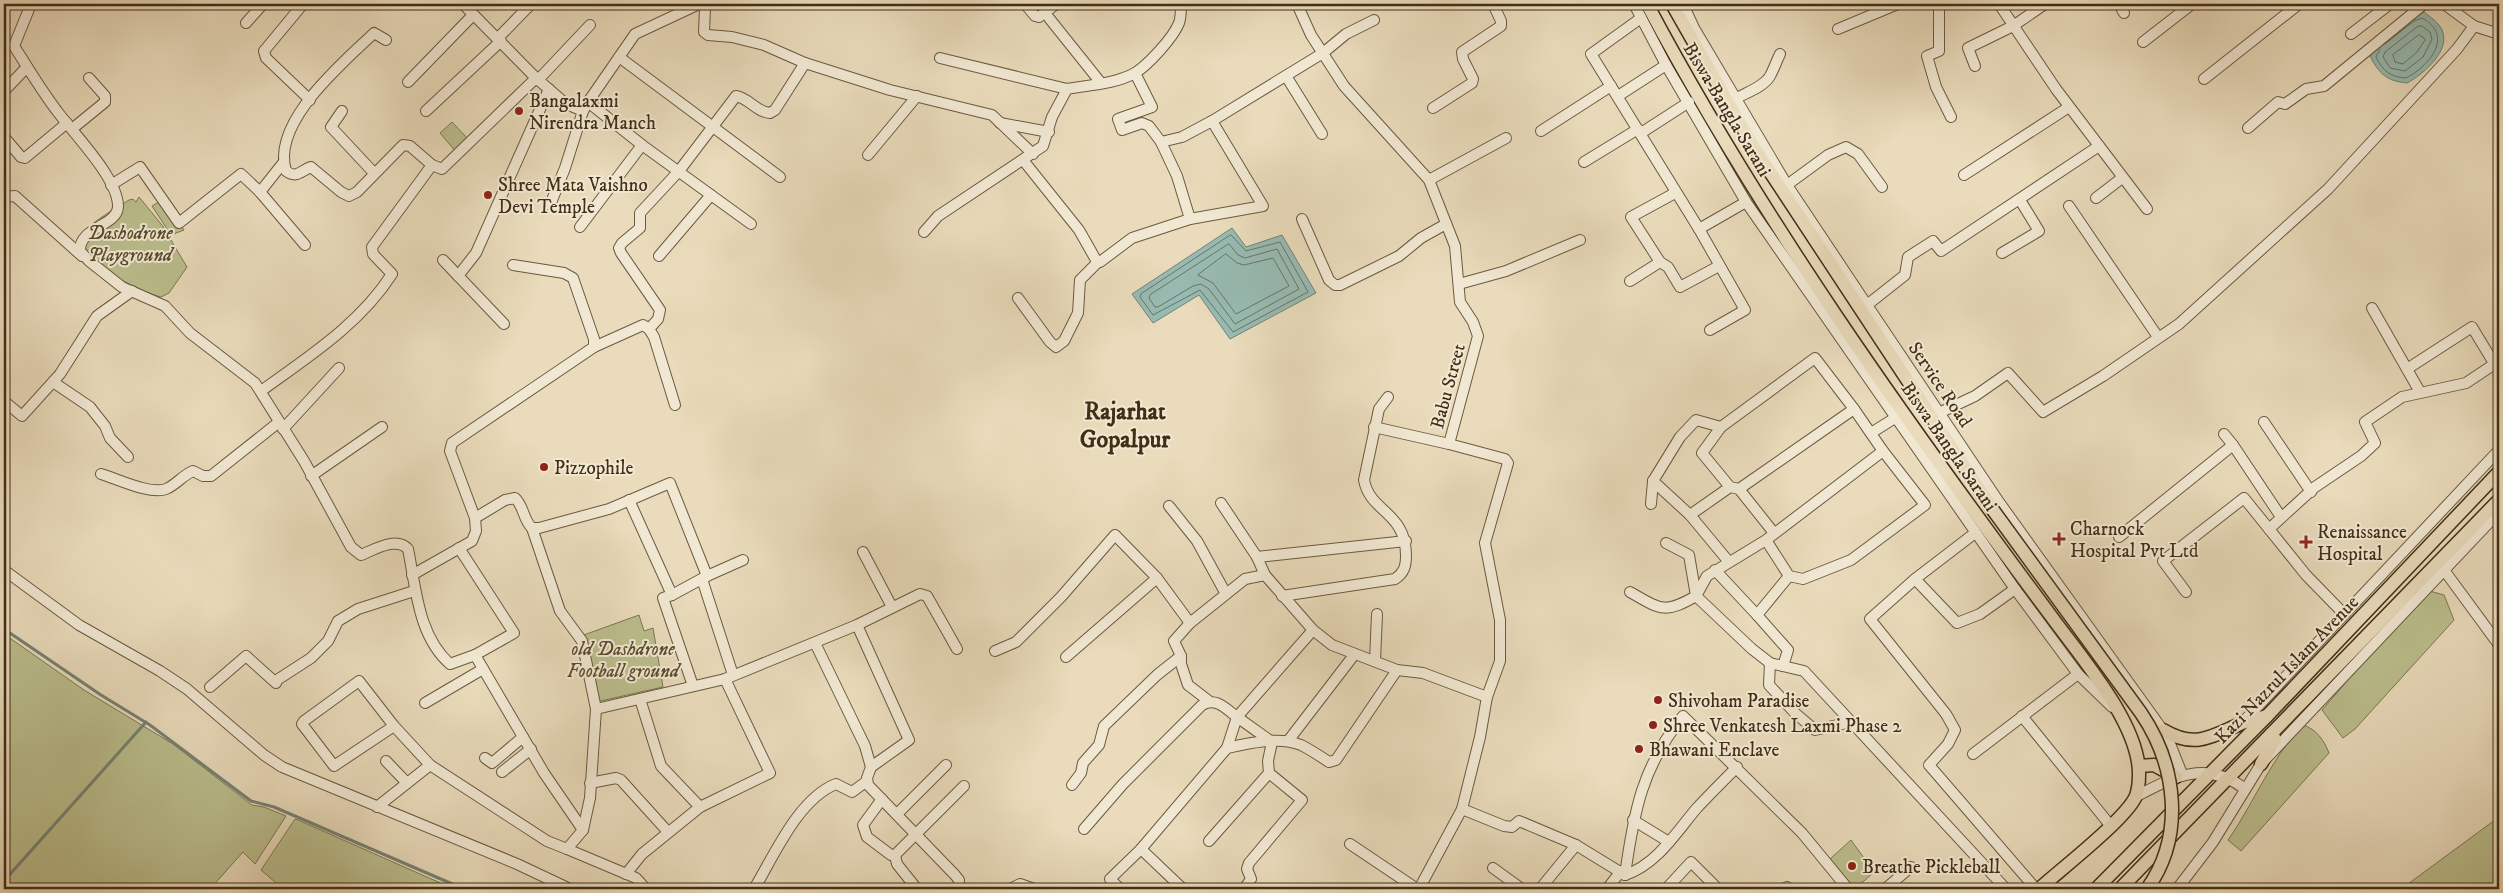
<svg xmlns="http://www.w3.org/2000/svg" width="2503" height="893" font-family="'IM FELL DW Pica',serif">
<rect width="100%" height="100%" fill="#e9dbbb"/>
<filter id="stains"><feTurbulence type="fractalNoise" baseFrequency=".004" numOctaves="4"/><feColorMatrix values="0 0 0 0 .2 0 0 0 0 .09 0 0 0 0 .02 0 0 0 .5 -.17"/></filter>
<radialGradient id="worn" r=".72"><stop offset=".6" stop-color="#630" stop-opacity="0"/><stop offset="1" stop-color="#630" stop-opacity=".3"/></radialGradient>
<g fill="#bbbe8d" stroke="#7e7652">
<path d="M 452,122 L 468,139 L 456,152 L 440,133 Z"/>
<path d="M 139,197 L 162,225 L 187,267 L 169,293 L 161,297 C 142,292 68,259 85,232 C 91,222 118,207 129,200 L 133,199 L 136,202 Z"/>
<path d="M 162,200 L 184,230 L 171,235 L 152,206 Z"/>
<path d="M 2426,590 L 2444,595 L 2454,620 L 2355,729 L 2343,738 L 2322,710 Z"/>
<path d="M 639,615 L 644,631 L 653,628 L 663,687 L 596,702 L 581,636 Z"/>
<path d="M 4,634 L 84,690 L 173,744 L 252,805 L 264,807 L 286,816 L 255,864 L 243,852 L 210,889 L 4,889 Z"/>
<path d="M 2303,725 C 2316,729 2324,740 2329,753 L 2241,851 L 2228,840 C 2254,803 2271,758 2303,725 Z"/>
<path d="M 2499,817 L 2499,889 L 2401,889 L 2408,884 Z"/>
<path d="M 295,819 L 298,820 L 454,889 L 283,889 L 261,870 Z"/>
<path d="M 1851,840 L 1874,872 L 1855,889 L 1830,859 Z"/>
</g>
<g fill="#97bbb3" stroke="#758374">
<path d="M 2424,12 C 2429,16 2435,20 2439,25 C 2456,47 2424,74 2407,83 C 2387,81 2379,74 2370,56 C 2380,37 2404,20 2424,12 Z"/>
<path d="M 1232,228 L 1246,247 L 1282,235 L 1316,293 L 1230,339 L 1199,295 L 1153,323 L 1132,294 Z"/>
</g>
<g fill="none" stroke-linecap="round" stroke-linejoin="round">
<g stroke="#6c7464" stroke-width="1">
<path d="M 2422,26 L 2430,32 L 2432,39 L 2423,57 L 2405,71 L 2390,68 L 2383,57 L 2385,52 L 2417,27 Z"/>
<path d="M 2419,35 L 2423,37 L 2425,40 L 2417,52 L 2403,64 L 2395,62 L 2393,55 Z"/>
<path d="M 2380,49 L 2376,57 C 2383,71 2390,77 2406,78 C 2429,66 2455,36 2422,18 L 2414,21 L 2385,44"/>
<path d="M 1231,235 L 1246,251 L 1280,242 L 1308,292 L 1233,332 L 1200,290 L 1153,315 L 1140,297 L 1141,294 Z"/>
<path d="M 1229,244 L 1238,255 L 1245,258 L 1277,249 L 1299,289 L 1235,324 L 1209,289 L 1201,284 L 1193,286 L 1158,307 L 1155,307 L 1149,298 L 1150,295 Z"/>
<path d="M 1226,254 L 1237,263 L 1244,265 L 1273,258 L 1289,286 L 1236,314 L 1213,283 L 1198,275 Z"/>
</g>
<g stroke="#758374" stroke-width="3">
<path d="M 4,629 L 101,695 L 150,725 L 251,801 L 274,807 L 464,889"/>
<path d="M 4,881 L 146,722"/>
</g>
<g stroke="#6c593f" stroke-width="12">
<g id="minor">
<path d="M 31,4 L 14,46 C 28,68 41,90 57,111 C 73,133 119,179 118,207 C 117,226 79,227 80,251 L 89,261 L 122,287 L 165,306 L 190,333 L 255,383 L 304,461 L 351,547 L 361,555 C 374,550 396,536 408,549 C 416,588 418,636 450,664 L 475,655 L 544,773 L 583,830 L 567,849 L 636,878 L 646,889"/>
<path d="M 303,4 L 264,51 L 266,58 L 310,100"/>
<path d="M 1025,4 L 1035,16 L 1039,17 L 1056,4"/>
<path d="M 1297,4 L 1311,35 L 1344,86 L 1429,180 L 1455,246 L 1460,302 L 1473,322 L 1478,336 L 1449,444 L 1505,459 L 1508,463 L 1485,543 L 1500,620 L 1500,661 L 1487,697 L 1480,737 L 1462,809 L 1419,889"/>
<path d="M 1634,4 L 1666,65 L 1746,202 L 2015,589 L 2078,674 L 2112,707"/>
<path d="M 1683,4 L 1694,28 L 1787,185 L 1867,305 L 1999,502 L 2167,736 L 2182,774"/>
<path d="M 1939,4 L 1939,51 L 1927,56 L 1936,87 L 1951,117"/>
<path d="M 1999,4 L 2056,89 L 2147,209"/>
<path d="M 2119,4 L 2124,13"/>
<path d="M 2444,4 L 2474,26 L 2499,34"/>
<path d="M 1049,18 L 1101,83"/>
<path d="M 1641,18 L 1591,54 L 1699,229 L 1745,310 L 1710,330"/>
<path d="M 246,23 L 263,4"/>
<path d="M 1838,29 L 1898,4"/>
<path d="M 2351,34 L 2390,4"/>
<path d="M 498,38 L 531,4"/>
<path d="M 386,40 L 374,33 C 343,63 271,122 286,171 C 297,179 300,171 311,167 L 341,192 L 349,196 L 357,192 L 403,145 L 410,146 L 432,165"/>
<path d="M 2143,42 L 2192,4"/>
<path d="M 619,57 L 780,177"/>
<path d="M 940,58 L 1067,89"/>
<path d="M 1975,66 L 1968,48 L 2013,26 L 2045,4"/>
<path d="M 1135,73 L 1152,107 L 1118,119 L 1122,130 L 1142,123 L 1149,126 L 1161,142 L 1182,137 L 1212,121 L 1323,53 L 1346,34 L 1374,20"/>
<path d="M 1286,76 L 1322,134"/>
<path d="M 536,78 L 566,104 L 583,111 L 588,102 L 642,145 L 751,224"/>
<path d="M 2204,79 L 2299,4"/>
<path d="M 538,80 L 590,25"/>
<path d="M 408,82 L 473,15"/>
<path d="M 4,91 L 27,67"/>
<path d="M 1618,96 L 1666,65"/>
<path d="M 1735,99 C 1745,93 1764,87 1770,76 C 1774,69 1776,62 1780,54"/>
<path d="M 588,102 L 635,34 L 697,5 L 703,5 L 705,8 L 704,32 L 708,35 L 732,37 L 764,45 L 805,63"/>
<path d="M 1433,108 L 1472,83 L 1473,79 L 1463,59 L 1462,52 L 1501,26 L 1501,21 L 1493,4"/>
<path d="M 342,111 L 331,127 L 374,173"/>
<path d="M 426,111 L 501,41"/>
<path d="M 1000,123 L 1049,132"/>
<path d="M 2248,128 L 2278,102 L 2285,104 L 2306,89 L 2324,86 L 2424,4"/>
<path d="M 72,129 L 105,102 L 105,96 L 89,78"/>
<path d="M 1541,131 L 1611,86"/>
<path d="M 1641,133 L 1689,102"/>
<path d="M 4,137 L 21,157 L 25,158 L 67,123"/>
<path d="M 868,155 L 917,96"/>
<path d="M 1023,160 L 1079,230 L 1096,260 L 1100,262 L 1132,238 L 1190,219 L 1177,176 L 1161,142"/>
<path d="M 1584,162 L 1638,129"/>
<path d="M 283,163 L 260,192 L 305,245"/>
<path d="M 1964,175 L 2069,107"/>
<path d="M 1429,180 L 1506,138"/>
<path d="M 111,185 L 140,167 L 179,223 L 241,174 L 260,192"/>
<path d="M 1787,185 L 1828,155 L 1846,147 L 1858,154 L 1882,187"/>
<path d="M 1675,193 L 1631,217 L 1660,262 L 1668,267 L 1680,287 L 1719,266"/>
<path d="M 4,197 L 15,196 L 82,256"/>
<path d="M 2096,198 L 2122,178"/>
<path d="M 550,205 L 565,168 L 583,111"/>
<path d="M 2069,206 L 2158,337"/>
<path d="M 1190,219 L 1263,206 L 1212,121"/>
<path d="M 1302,219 L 1329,280 L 1335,285 L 1340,285 L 1399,256 L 1421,238 L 1446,224"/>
<path d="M 580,227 L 642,145"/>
<path d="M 1699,229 L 1746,202"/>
<path d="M 924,232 L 938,216 L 1043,146 L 1052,117 L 1067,89 C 1089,85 1115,84 1135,73 C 1148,65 1173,38 1179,23 C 1181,18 1181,10 1181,4"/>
<path d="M 2002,253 L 2039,231 L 2020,200"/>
<path d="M 659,256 L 711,195"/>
<path d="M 443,260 L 504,324"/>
<path d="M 458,276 L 476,253 L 549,89"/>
<path d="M 1630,281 L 1660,262"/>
<path d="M 1459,284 L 1506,271 L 1580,240"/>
<path d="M 1018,298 L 1050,342 L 1056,347 L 1064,341 L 1078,313 L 1080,280 L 1098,262"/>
<path d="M 1867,305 L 1905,275 L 1908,257 L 1933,241 L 1941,251 L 2099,146"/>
<path d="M 2372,308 L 2420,392"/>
<path d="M 649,329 L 658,319 L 660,310 L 621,253 L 619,248 L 622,243 L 640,228 L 640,213 L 679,171 L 736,96 C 749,98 756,112 770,113 L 775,110 L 805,63 L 890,90 L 992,115 L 1033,154"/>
<path d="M 594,347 L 643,325 L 649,329 L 654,337 L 675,405"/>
<path d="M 2407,369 L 2472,327 L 2495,365"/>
<path d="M 53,382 L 90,407 L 105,426 L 110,438 L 128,457"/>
<path d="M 261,391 C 308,357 360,324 392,274 L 373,254 L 372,247 L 432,165 L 442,169 L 536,78 L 463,4"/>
<path d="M 4,401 L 22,416 L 60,374 L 97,316 L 132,291"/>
<path d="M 1854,409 L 1883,451"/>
<path d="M 1939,413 L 1975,396 L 2008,373 L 2043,412 L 2103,376 L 2179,324 L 2328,189 L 2457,49 L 2474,26"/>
<path d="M 2264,422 L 2311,492"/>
<path d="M 1374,427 L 1449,444"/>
<path d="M 283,429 L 339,368"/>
<path d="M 1871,433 L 1895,418"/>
<path d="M 2224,434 L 2233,445"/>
<path d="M 101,474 C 118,479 150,495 166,489 C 176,485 183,475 193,471 L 203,476 L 211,476 L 279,422"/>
<path d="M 311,476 L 382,427"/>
<path d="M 1653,481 L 1690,515"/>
<path d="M 1739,489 L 1774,533"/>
<path d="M 629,500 L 672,595 L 663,598 L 693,686"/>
<path d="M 1221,503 L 1257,557 L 1265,575"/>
<path d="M 1651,504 L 1653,481 L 1680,437 L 1696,420 L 1721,427"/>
<path d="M 1169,506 L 1197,541 L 1226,594"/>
<path d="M 475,518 L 505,500 L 515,498 C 524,506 523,520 532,528 L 539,528 L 609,509 L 670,483 L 707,576"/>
<path d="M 532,528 L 560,611 L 582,641 L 596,709"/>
<path d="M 2269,529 L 2306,575 L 2344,614"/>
<path d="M 1975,533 L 1915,579 L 1870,619 L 1946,714 L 1955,730 L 1948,744 L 1929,765 L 2036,889"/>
<path d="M 2119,537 L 2233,445 L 2281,517"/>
<path d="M 1766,540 L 1789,576 L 1803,579 L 1851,560 L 1925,505 L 1883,451 L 1766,540 L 1707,576 L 1696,596 L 1752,649 L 1770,663 L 1804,671 L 2006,889"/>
<path d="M 459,548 L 514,633 L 475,655"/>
<path d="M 863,552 L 892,607"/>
<path d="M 1257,557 L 1406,541"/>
<path d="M 1729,562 L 1690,515 L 1730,487 L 1739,489 L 1854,409 L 1815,358 L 1721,427 L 1702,453 L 1730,487"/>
<path d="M 4,570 L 79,625 L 160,671 L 187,689 L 264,755 L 282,767 L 517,864 L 570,889"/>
<path d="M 1715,570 L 1757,615"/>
<path d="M 2444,570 L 2499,645"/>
<path d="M 412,575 L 472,541 L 476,531 L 475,518 L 450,451 L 452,443 L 594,347 L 594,339 L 573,278 L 564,273 L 513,265"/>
<path d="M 702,579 L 733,675"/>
<path d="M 1915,579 L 1957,623 L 1980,614 L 2015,589"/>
<path d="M 1630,592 C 1661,610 1665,614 1696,596 L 1689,555 L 1666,543"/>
<path d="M 2186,592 L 2163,561 L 2244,498 L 2269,529 L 2315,487 L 2361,456 L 2375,443 L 2365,422 L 2402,397 L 2466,383 L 2499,361"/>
<path d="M 672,595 L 707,576 L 743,560"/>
<path d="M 1282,596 L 1395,579 C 1404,573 1406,566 1406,556 C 1406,511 1370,513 1364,480 L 1379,409 L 1388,397"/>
<path d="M 857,625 L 909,740 L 871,767"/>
<path d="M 815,643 L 865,746 L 871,767 L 867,778 L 868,785 L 955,875 L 959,880 L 959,889"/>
<path d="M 995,651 L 1016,642 L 1061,597 L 1115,535 L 1157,578 L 1190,623"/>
<path d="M 1066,657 L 1157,578"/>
<path d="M 1375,661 L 1377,614"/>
<path d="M 1770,663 L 1769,685 L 1795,713 L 1815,730 L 1851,722"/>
<path d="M 1783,666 L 1788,650 L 1757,615 L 1789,576"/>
<path d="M 210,687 L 246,656 L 276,683 L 277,680 L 311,658 L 328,641 L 338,621 L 358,609 L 414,591"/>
<path d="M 640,699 L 661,766 L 700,807"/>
<path d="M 1209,701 L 1188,685 L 1181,664 L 1181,656 L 1174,641 L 1190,623 L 1245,579 L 1265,575 L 1313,630 L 1332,645 L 1397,670 L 1423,673 L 1487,697"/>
<path d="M 425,703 L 483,669"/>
<path d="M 2022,716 L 2110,825"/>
<path d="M 2242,723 L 2499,450"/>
<path d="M 394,726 L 334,766 L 302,724 L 304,721 L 359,681 L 394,726 L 430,765 L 547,841 L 567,849"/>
<path d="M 1288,741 L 1354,655"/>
<path d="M 1227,748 L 1237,717 L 1272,742 L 1268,761 L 1269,773 L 1302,800 L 1249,863 L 1247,869 L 1251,879 L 1244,889"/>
<path d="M 1973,754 L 2078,674"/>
<path d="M 485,758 L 492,763 L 523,737"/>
<path d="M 386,761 L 407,783"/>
<path d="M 502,772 L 531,749"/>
<path d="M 590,783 L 616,778 L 621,780 L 668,832"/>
<path d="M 1072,785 L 1081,773 L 1083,763 L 1099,745 L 1104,726 L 1157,675 L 1181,656"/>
<path d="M 2135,797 C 2173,777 2206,759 2245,789"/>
<path d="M 882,799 L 863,825 L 867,837 L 891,855 L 895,855 L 964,786"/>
<path d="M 377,807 L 430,765"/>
<path d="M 1462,809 L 1504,826 L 1512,827 L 1519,821 L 1576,845 L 1625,875"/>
<path d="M 897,814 L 946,765"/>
<path d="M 1633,820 L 1669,842"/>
<path d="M 1084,829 L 1123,784 L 1202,705 C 1216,697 1225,708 1237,717 L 1313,630"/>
<path d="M 583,830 L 590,798 L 596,709 L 725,679 L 857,625 L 920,594 L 927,596 L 957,649"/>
<path d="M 1209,841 L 1269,773"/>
<path d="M 1350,844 L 1417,889"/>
<path d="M 1141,849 L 1183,889"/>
<path d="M 895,855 L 897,864 L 917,889"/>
<path d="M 1493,868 L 1522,889"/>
<path d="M 626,874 L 642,854 L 700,807 L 770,773 L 725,679"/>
<path d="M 1625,875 C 1634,811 1642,767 1683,716 L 1802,833 L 1848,889"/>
<path d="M 1625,875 C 1656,865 1676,833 1696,809 C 1709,795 1723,781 1737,767"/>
<path d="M 754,889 C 774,856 798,799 836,784 L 852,792 L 867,781"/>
<path d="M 1010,889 L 1020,884 L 1034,889"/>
<path d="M 1120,889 L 1110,879 L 1141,849 L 1227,748 C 1249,743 1280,736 1301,745 C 1311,750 1320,756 1329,762 L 1336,760 L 1397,670"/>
<path d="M 1540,889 L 1576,845"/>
<path d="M 1607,889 L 1621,871"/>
<path d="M 1666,889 L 1691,862 L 1718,889"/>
<path d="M 1783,889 L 1787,887 L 1790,889"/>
<path d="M 1885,889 L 1911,867"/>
<path d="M 2177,889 L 2213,842 L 2261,764 L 2499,512"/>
</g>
</g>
<g stroke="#422e16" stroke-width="15">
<g id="major">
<path d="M 1647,4 C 1762,220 1905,420 2051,616 C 2080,656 2140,724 2139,775 C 2139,781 2138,790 2136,796 C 2126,819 2060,870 2039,889"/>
<path d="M 1672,4 L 1753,146 L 1993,510"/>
<path d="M 2163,730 C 2195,749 2210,737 2240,724 C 2249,720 2258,719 2267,716"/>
<path d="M 2261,764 L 2275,739"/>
<path d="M 2139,766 L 2154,765 L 2176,777"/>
<path d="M 2096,889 L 2267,716 L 2499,472"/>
<path d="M 2120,889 L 2499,500"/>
</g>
</g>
<use href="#minor" stroke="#f1e8d3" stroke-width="10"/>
<use href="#major" stroke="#e9dbbb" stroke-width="12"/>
<g stroke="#422e16" stroke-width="15" stroke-linecap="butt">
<path id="major-bridge" d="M 1993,510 L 2141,713 C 2177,766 2185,836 2147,889"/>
</g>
<use href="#major-bridge" stroke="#e9dbbb" stroke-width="12"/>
</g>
<g fill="#8f2418" stroke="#f1e8d3" stroke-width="2">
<circle cx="519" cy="111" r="5"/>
<circle cx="488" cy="195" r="5"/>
<circle cx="544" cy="467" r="5"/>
<path d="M2056.5 531.5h5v5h5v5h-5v5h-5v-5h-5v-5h5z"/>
<path d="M2303.5 534.5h5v5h5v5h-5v5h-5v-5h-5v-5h5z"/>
<circle cx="1658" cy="700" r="5"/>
<circle cx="1653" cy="725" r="5"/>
<circle cx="1639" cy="749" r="5"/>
<circle cx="1852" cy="866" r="5"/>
</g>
<g text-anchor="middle" stroke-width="4" stroke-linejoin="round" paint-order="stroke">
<g font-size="19" fill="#422e16" stroke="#f1e8d3" text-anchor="start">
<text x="529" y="107">Bangalaxmi<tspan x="529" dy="22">Nirendra Manch</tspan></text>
<text x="498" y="191">Shree Mata Vaishno<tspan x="498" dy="22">Devi Temple</tspan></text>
<text x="554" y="474">Pizzophile</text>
<text x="2070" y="535">Charnock<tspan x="2070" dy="22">Hospital Pvt Ltd</tspan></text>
<text x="2317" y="538">Renaissance<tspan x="2317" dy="22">Hospital</tspan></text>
<text x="1668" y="707">Shivoham Paradise</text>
<text x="1663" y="732">Shree Venkatesh Laxmi Phase 2</text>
<text x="1649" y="756">Bhawani Enclave</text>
<text x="1862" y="873">Breathe Pickleball</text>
</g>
<g font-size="19" fill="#422e16" stroke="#f1e8d3">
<text transform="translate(1728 109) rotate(59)" y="7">Biswa Bangla Sarani</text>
<text transform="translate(1941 384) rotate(56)" y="7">Service Road</text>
<text transform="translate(1447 386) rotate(-75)" y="7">Babu Street</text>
<text transform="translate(1950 446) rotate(55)" y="7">Biswa Bangla Sarani</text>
<text transform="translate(2286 669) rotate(-46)" y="7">Kazi Nazrul Islam Avenue</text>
</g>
<g font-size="19" font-style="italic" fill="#5a4b2e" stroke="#f1e8d3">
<text x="130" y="239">Dashodrone<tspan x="130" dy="22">Playground</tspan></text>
<text x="623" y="655">old Dashdrone<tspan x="623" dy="22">Football ground</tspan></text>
</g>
<g font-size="24" font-weight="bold" fill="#422e16" stroke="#f1e8d3">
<text x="1125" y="419">Rajarhat<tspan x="1125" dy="28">Gopalpur</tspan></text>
</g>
</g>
<rect width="2503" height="893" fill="none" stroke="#e9dbbb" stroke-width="20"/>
<rect x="5" y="5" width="2493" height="883" fill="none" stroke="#422e16" stroke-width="2.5"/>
<rect x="10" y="10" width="2483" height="873" fill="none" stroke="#422e16"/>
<rect width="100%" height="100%" filter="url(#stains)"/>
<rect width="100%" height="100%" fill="url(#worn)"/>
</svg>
